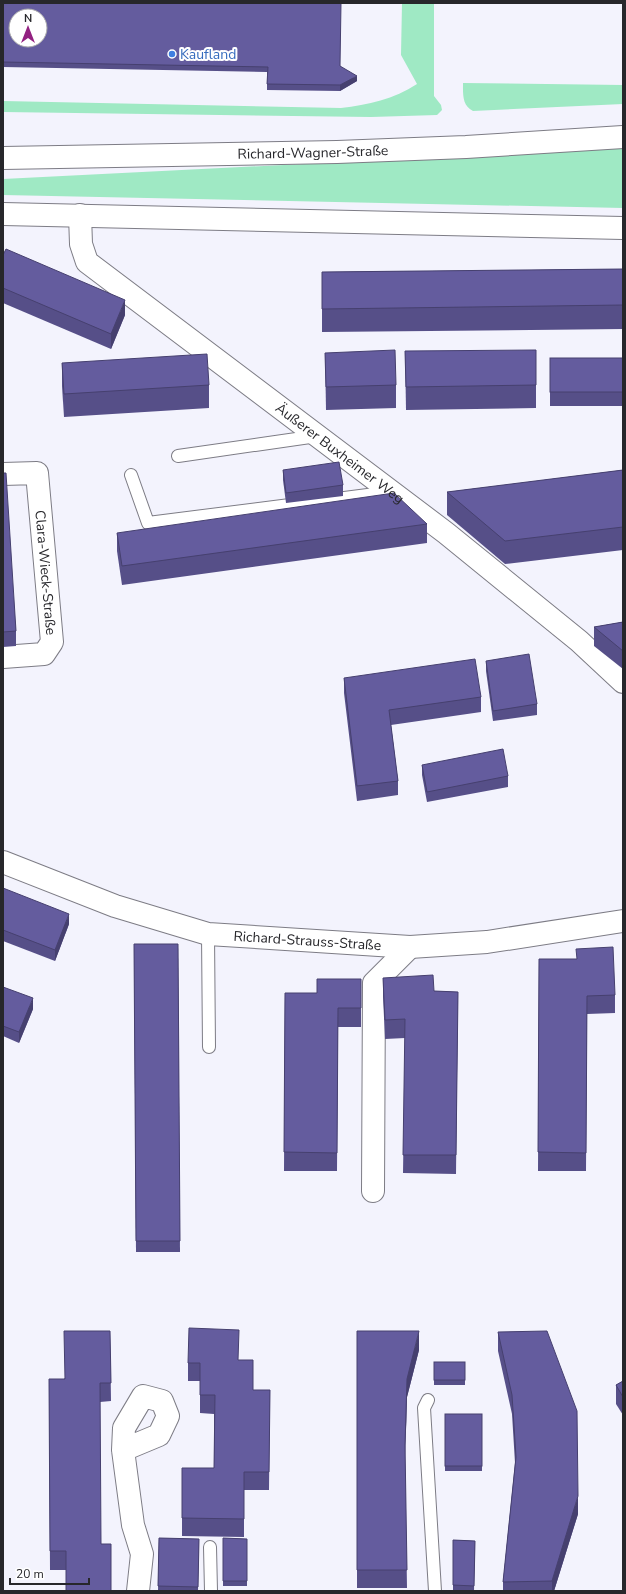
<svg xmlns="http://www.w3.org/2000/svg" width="626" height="1594" font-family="'Nunito Sans',sans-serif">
<rect width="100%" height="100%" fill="#f3f3fd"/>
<g fill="#9fe9c4">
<path d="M 402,3 L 434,3 L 434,96 L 441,105 L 442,110 L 437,115 L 371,117 L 3,112 L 3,101 L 341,108 C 368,105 394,99 417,84 L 401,55 Z"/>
<path d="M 463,83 L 623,85 L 623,104 L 473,111 C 462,106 463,94 463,83 Z"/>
<path d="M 623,148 L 623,208 L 3,195 L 3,179 Z"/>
</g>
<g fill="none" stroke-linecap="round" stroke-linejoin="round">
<g stroke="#7d7c85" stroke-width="14">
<g id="lane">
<path d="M 178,456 L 317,436"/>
<path d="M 131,475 L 148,523 L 391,492"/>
<path d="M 208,934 L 209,1047"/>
<path d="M 428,1400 L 424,1408 L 435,1591"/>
<path d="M 210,1547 L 211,1591"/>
</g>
</g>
<g stroke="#7d7c85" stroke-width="24">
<g id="street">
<path id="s1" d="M 80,215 L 81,244 L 87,262 L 446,533 L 579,641 L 623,682"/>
<path id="s2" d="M 3,474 L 37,473 L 52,642 L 44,654 L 3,657"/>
<path id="s3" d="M 3,862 L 115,906 L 208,934 L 410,947 L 487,942 L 623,921"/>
<path d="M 373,1191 L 374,983 L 410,947"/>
<path d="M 123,1450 L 159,1435 L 168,1416 L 162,1401 L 143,1396 L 124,1428 L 123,1450 L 133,1525 L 142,1554 L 138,1591"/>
</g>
</g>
<g stroke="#7d7c85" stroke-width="24">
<g id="primary">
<path id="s4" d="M 3,158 L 337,152 L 466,147 L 623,137"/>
<path d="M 3,214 L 623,228"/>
</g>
</g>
<use href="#lane" stroke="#fff" stroke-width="12"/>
<use href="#street" stroke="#fff" stroke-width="22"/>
<use href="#primary" stroke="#fff" stroke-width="22"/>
</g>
<g fill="#564f88">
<path d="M 3,3 L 340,66 L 357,81 L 340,91 L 267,90 L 267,72 L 3,67 Z"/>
<path d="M 3,255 L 125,315 L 111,349 L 3,303 Z"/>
<path d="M 623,269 L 623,329 L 322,332 L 322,272 Z"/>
<path d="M 405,351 L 536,385 L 536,408 L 406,410 Z"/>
<path d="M 325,353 L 396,385 L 396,408 L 326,410 Z"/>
<rect x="550" y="358" width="73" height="48"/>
<path d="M 62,363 L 209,385 L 209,408 L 64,417 L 62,386 Z"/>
<path d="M 283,470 L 343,485 L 343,496 L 286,503 L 283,480 Z"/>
<path d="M 623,470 L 623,550 L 505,564 L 447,515 L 447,492 Z"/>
<path d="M 3,473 L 16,631 L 16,646 L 3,647 Z"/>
<path d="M 427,524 L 427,543 L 122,585 L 117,551 L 117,533 Z"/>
<path d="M 623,622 L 623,669 L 594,646 L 594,627 Z"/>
<path d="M 486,661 L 537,704 L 537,715 L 493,721 L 486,671 Z"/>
<path d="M 344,678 L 481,697 L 481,712 L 391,725 L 398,781 L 398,795 L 357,801 L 344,693 Z"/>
<path d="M 422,765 L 508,776 L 508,787 L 427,802 L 422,775 Z"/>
<path d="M 3,888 L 69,924 L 55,961 L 3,941 Z"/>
<path d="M 134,944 L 178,944 L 180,1252 L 136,1252 Z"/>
<path d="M 539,959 L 615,995 L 615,1013 L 587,1014 L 586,1171 L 538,1171 Z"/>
<path d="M 383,978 L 434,991 L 458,992 L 456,1174 L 403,1173 L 405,1038 L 385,1039 L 383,996 Z"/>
<path d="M 361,979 L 361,1027 L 338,1027 L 337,1171 L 284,1171 L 285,993 L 317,993 Z"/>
<path d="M 3,987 L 33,1009 L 19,1043 L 3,1036 Z"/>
<path d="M 110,1331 L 111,1401 L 100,1402 L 66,1570 L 50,1570 L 49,1379 L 64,1379 Z"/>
<path d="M 357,1331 L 419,1350 L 407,1397 L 405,1456 L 407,1588 L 357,1588 Z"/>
<path d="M 498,1332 L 578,1514 L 554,1591 L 503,1591 L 503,1582 L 515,1463 L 512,1414 L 498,1351 Z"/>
<path d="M 238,1360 L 253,1390 L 270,1390 L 269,1490 L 244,1490 L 244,1537 L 182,1536 L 182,1468 L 214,1468 L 214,1414 L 200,1413 L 200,1381 L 188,1381 L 188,1363 Z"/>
<rect x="434" y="1362" width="31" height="23"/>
<path d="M 623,1381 L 623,1415 L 616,1404 L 616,1385 Z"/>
<rect x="445" y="1414" width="37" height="57"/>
<path d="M 159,1538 L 199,1539 L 198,1591 L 158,1591 Z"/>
<path d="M 223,1538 L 247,1539 L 247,1586 L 223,1586 Z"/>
<path d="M 453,1540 L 475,1541 L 474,1591 L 453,1591 Z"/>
</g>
<g fill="#46406f">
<path d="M 357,76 L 357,81 L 340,91 L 340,85 Z"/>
<path d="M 125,300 L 125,315 L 111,349 L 111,334 Z"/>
<path d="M 69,914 L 69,924 L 55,961 L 55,950 Z"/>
<path d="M 33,998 L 33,1009 L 19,1043 L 19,1032 Z"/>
<path d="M 419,1331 L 419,1350 L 407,1397 L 405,1464 L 407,1379 Z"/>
<path d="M 578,1496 L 578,1514 L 554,1591 L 552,1591 L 552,1581 Z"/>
</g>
<g fill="#645c9e" stroke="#46406f" fill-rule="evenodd">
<path d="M 3,3 L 341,3 L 340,66 L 357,76 L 340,85 L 267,84 L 268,67 L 3,62 ZM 16,16 L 40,16 L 40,40 L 16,40 Z"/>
<path d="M 6,249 L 125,300 L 111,334 L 3,288 L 3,255 Z"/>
<path d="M 623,269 L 623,305 L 322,309 L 322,272 Z"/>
<path d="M 395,350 L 396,385 L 326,387 L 325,353 Z"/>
<path d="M 536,350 L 536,385 L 406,387 L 405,351 Z"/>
<path d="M 207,354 L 209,385 L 64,394 L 62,363 Z"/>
<rect x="550" y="358" width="73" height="34"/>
<path d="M 339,462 L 343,485 L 286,493 L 283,470 Z"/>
<path d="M 623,470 L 623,527 L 505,541 L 447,492 Z"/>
<path d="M 3,473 L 6,473 L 16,631 L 3,632 Z"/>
<path d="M 394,493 L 427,524 L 122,566 L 117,533 Z"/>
<path d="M 623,622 L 623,651 L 594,627 Z"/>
<path d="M 529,654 L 537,704 L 493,711 L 486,661 Z"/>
<path d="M 475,659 L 481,697 L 389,710 L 398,781 L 357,786 L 344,678 Z"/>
<path d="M 503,749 L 508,776 L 427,792 L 422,765 Z"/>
<path d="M 3,888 L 69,914 L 55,950 L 3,930 Z"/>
<path d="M 134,944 L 178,944 L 180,1241 L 136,1241 Z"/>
<path d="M 613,947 L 615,995 L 587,996 L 586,1153 L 538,1152 L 539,959 L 577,959 L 576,949 Z"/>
<path d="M 433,975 L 434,991 L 458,992 L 456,1155 L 403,1155 L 405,1019 L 385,1020 L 383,978 Z"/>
<path d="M 317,979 L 361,979 L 361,1008 L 338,1008 L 337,1153 L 284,1152 L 285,993 L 317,993 Z"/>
<path d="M 3,987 L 33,998 L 19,1032 L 3,1026 Z"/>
<path d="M 189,1328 L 239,1330 L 238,1360 L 253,1360 L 253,1390 L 270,1390 L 269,1472 L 244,1472 L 244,1519 L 182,1518 L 182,1468 L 214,1468 L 215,1395 L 200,1395 L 200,1363 L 188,1363 Z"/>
<path d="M 64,1331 L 110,1331 L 111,1383 L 100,1383 L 101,1544 L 111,1544 L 111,1591 L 66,1591 L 66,1551 L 50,1551 L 49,1379 L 65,1379 Z"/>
<path d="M 357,1331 L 419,1331 L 407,1379 L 405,1445 L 407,1570 L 357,1570 Z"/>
<path d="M 547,1331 L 577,1411 L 578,1496 L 552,1581 L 503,1582 L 516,1457 L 512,1395 L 498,1332 Z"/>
<rect x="434" y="1362" width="31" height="18"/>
<path d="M 623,1381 L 623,1397 L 616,1385 Z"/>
<rect x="445" y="1414" width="37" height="52"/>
<path d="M 159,1538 L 199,1539 L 198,1587 L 158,1586 Z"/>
<path d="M 223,1538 L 247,1539 L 247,1581 L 223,1581 Z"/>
<path d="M 453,1540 L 475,1541 L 474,1586 L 453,1585 Z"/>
</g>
<circle fill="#3f7fe0" stroke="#fff" stroke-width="1.5" cx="172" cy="54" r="4"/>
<g text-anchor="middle" stroke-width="4" stroke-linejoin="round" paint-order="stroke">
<g font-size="14" fill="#366cbe" stroke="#fff" text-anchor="start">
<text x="180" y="59">Kaufland</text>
</g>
<g font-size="14" fill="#27272b" stroke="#fff">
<text dy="5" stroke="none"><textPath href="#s4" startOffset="310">Richard-Wagner-Straße</textPath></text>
<text dy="5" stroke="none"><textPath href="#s1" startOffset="365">Äußerer Buxheimer Weg</textPath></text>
<text dy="5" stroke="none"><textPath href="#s2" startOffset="134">Clara-Wieck-Straße</textPath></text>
<text dy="5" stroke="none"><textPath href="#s3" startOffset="317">Richard-Strauss-Straße</textPath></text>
</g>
</g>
<rect width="626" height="1594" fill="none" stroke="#27272b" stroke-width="8"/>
<g transform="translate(28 28)"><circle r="19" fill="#ffffff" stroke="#a9a9aa"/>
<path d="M0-3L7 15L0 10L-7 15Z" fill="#932181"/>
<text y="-6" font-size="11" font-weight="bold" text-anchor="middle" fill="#27272b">N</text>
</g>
<path d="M10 1578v6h79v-6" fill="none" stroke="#27272b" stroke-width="2"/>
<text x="16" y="1578" font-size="12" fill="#27272b" stroke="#ffffff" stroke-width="3" paint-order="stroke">20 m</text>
</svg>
